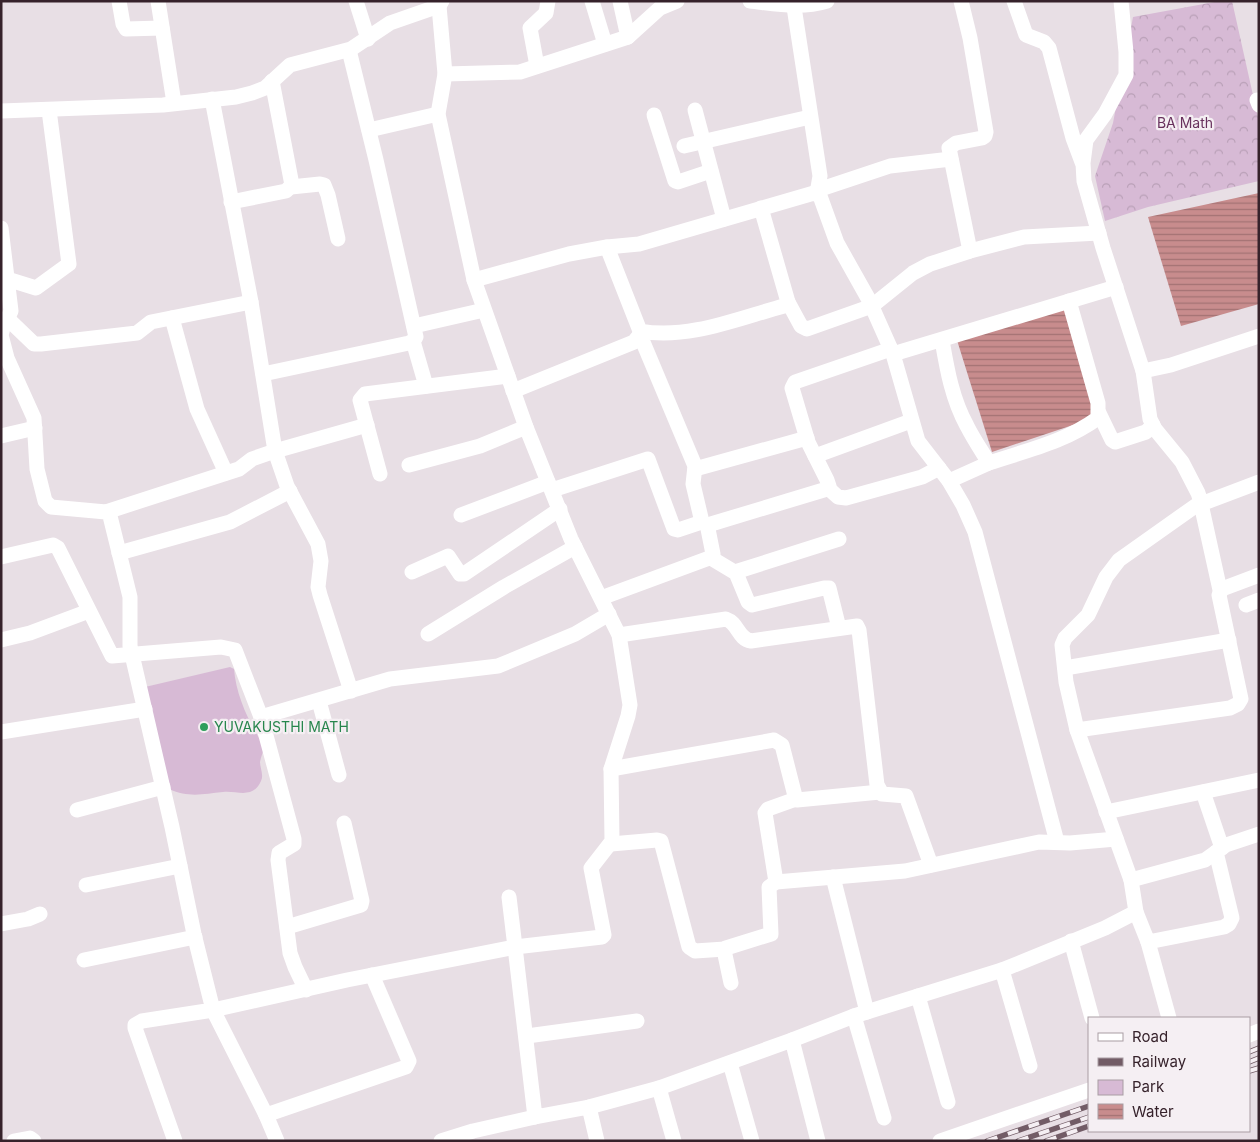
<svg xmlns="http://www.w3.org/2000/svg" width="1260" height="1142" font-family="Inter,sans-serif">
<defs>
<pattern id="forest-crowns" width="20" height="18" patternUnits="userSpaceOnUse" patternTransform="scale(1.25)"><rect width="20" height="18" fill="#d7bad5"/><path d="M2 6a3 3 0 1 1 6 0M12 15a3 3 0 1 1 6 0" fill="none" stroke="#b9a0b7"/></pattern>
<pattern id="water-rules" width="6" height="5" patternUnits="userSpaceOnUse" patternTransform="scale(1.25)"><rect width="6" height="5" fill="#c88c8d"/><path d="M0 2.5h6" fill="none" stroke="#a37273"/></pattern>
</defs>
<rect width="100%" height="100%" fill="#e8dfe5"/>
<path fill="#d7bad5" d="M 230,667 L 234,669 C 236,696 250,725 265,747 C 263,751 261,757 260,762 C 260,768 264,775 261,781 C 253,800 236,790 223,792 C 203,794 189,798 169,789 L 145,687 Z"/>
<path fill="url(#forest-crowns)" d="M 1220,1 L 1232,1 L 1259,122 L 1259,181 L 1148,207 L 1105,221 L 1095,176 L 1113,123 L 1133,17 Z"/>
<g fill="url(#water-rules)">
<path d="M 1259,193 L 1259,304 L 1181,326 L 1148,217 Z"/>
<path d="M 1066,303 L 1097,417 L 992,452 L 956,337 Z"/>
</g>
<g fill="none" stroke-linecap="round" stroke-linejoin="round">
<g stroke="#fff" stroke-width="15">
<path d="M 119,1 L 123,24 L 126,29 L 162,28"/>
<path d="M 158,1 L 174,103"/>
<path d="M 356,1 L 368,39"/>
<path d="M 592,1 L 605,44"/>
<path d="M 620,1 L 628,37"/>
<path d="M 750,1 C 777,4 801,9 827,1"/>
<path d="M 961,1 L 970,38 L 986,132 L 985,136 L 982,138 L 956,143 L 949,148 L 970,251"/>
<path d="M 1014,1 L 1026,35 L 1044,42 L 1049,48 L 1073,138 L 1082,162"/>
<path d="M 439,6 L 445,74 L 438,114 L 474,280 L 526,427 L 571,539 L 619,635 L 630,705 L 628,716 L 611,769 L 612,841 L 591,868 L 604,935 L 602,937 L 515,947 L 535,1117 L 589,1107 L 597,1141"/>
<path d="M 794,7 L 820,176 L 817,193"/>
<path d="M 537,66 L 530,28 L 546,13 L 548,1"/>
<path d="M 445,74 L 520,72 L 628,37 L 660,8 L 677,1"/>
<path d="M 212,99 L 251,302 L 275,451 L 287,486 L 318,544 L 321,561 L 318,587 L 320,595 L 351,691"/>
<path d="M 1257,100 L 1259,105"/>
<path d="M 695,110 L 724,219"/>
<path d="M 1,111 L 163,105 L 236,97 L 252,93 L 265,88 L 290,65 L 351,49 L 390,23 L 439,6 L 442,1"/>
<path d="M 654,115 L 675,181 L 678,182 L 711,171"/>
<path d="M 369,130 L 438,114"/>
<path d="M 684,146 L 810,117"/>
<path d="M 291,187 L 320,184 L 324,185 L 328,195 L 338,239"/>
<path d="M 818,190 L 890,166 L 951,159"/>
<path d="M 231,202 L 286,191 L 292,185 L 272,81"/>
<path d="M 1,228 L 11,311 L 3,328 L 1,335 L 7,358 L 34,418 L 37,469 L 45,501 L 51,507 L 106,512 L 110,516 L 130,597 L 130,646 L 172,827 L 194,934 L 213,1010 L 142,1021 L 135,1025 L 135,1028 L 175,1141"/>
<path d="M 607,247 L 640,331 C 688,340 739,318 784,306 L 788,302 L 761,208"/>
<path d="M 7,279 L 36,288 L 69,264 L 49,110"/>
<path d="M 474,280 L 569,254 L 607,247 L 639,244 L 814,193 L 820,196 L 837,243 L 869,300 L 893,354 L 918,441 L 949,481 L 963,505 L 975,532 L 1057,842"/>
<path d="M 788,302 L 801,326 L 807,329 L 872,306 L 913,273 L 930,264 L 970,251 L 1024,237 L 1099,233"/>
<path d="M 172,318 L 197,409 L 226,473"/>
<path d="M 8,319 L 34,344 L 41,344 L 137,333 L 151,322 L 251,302"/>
<path d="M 414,326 L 484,310"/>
<path d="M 942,340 C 947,369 952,399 967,426 C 973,438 981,450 989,463 C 1028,450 1065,442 1098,418 L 1098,403 L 1069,301"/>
<path d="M 413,341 L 426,386"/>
<path d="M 893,354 L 1116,287"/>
<path d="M 1143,371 L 1171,365 L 1259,336"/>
<path d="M 263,374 L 409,343 L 413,341 L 416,337 L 376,160 L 349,50"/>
<path d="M 513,391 L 634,342 L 642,332"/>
<path d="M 1099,413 L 1112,440 L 1115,442 L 1146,432 L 1153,425"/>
<path d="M 1,436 L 35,428"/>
<path d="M 815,456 L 911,421"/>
<path d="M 409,465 L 480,446 L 526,427"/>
<path d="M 695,469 L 807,438"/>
<path d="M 380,474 L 360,400 L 365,394 L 508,376"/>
<path d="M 949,481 L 989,463"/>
<path d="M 828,488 L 838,497 L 846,498 L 922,477 L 939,468"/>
<path d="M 552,490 L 648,459 L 674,529 L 678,530 L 702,522 L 693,484 L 695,466 L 640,335"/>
<path d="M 106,512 L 239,469 L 252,459 L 275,451 L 367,425"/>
<path d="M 461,515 L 548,482"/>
<path d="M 119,553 L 230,522 L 290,491"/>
<path d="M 1,557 L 53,545 L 58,548 L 112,656 L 221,647 L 235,650 L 261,717 L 294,839 L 294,844 L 279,853 L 278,860 L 290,953 L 295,967 L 306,990"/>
<path d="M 711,558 L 736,573 L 748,602 L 752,605 L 824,588 L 829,588 L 839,628"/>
<path d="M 412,572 L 448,556 L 460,574 L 464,574 L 560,509"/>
<path d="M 735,572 L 839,539"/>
<path d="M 1220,590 L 1201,504 L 1259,482"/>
<path d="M 601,598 L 712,557 L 713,554 L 708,529 L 711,524 L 827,489 L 829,486 L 827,480 L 808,442 L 792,388 L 795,382 L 891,349"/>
<path d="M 1246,605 L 1259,600"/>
<path d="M 428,634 L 504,587 L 575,547"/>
<path d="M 619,635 L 726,619 C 738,623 738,639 751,641 L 857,626 L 859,630 L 877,785 L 882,794 L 906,796 L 931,865"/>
<path d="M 1,640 L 30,633 L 89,611"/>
<path d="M 1065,668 L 1229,640"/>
<path d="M 319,701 L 339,775"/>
<path d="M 261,717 L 390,679 L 498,666 L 575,634 L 609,614"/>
<path d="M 1077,730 L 1230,708 L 1238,704 L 1241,699 L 1219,595 L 1222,589 L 1259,575"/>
<path d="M 1,732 L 145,709"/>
<path d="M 611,769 L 774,740 L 782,745 L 795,796 L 797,800 L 880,792"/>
<path d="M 1203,792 L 1222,848"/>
<path d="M 77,810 L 163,787"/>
<path d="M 1106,812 L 1259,780"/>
<path d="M 611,844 L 657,840 L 661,841 L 689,947 L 695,951 L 725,949"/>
<path d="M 833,877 L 867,1012"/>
<path d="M 1131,880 L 1205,860 L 1226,845 L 1259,834"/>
<path d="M 776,882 L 765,813 L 768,809 L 796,799"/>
<path d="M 86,885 L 180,866"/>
<path d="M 1136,912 L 1148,942 L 1224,927 L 1229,924 L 1232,918 L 1216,852"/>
<path d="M 1,924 L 28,919 L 40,914"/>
<path d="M 287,927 L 361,905 L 362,901 L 344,823"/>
<path d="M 1071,941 L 1092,1018"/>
<path d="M 1148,942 L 1169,1018"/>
<path d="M 84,960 L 195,937"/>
<path d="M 1002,970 L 1030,1066"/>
<path d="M 731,983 L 724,950 L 726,948 L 771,934 L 769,887 L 776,882 L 905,871 L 1039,842 L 1070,843 L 1116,839"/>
<path d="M 918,996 L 948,1102"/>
<path d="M 854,1016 L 884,1118"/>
<path d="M 1249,1035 L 1259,1031"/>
<path d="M 527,1036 L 637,1021"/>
<path d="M 792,1040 L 818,1141"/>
<path d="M 730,1063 L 752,1141"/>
<path d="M 659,1088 L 674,1141"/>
<path d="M 589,1107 L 659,1088 L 792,1040 L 854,1016 L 1002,970 L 1105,928 L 1136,912 L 1131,880 L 1077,730 L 1066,682 L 1062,645 L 1065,638 L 1088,615 L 1106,577 L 1119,560 L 1201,502 L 1198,493 L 1182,462 L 1155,429 L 1150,419 L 1143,371 L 1103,248 L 1084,181 L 1083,163 L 1086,140 L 1105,114 L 1126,75 L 1126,52 L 1121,1"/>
<path d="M 266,1115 L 406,1067 L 409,1061 L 372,975"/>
<path d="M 14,1141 L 30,1138 L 34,1141"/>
<path d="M 277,1141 L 266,1115 L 213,1010 L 347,980 L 515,947 L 509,897"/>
<path d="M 441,1141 L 473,1131 L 535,1117"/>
<path d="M 940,1141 L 1089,1090"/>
</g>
<g stroke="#725c66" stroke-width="5.5">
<g id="rail">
<path d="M 1249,1052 L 1259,1048"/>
<path d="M 1249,1062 L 1259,1058"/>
<path d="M 1249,1071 L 1259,1068"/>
<path d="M 987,1141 L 1089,1106"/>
<path d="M 1018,1141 L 1089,1117"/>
<path d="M 1046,1141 L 1089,1126"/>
</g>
</g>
<use href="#rail" stroke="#f5eff3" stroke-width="4" stroke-dasharray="11" stroke-linecap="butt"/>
</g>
<circle fill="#2e9e5b" stroke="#f5eff3" stroke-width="2" cx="204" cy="727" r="5"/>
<g text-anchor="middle" stroke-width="4.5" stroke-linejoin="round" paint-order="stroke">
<g font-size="14" fill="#68315d" stroke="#f5eff3">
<text x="1185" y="128">BA Math</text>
</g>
<g font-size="14" fill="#27864d" stroke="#f5eff3" text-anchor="start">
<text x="214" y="732">YUVAKUSTHI MATH</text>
</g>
</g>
<rect width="1260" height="1142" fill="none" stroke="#36222b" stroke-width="5"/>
<rect x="1088" y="1017" width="162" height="115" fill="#f5eff3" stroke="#a99da3"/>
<rect x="1098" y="1033" width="25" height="8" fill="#ffffff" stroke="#a99da3"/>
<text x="1132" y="1042" font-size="15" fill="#36222b">Road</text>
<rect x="1098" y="1058" width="25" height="8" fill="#725c66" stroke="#a99da3"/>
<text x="1132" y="1067" font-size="15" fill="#36222b">Railway</text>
<rect x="1098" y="1080" width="25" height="15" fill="#d7bad5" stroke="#a99da3"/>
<text x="1132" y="1092" font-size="15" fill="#36222b">Park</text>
<rect x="1098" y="1104" width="25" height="15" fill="url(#water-rules)" stroke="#a99da3"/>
<text x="1132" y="1117" font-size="15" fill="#36222b">Water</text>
</svg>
